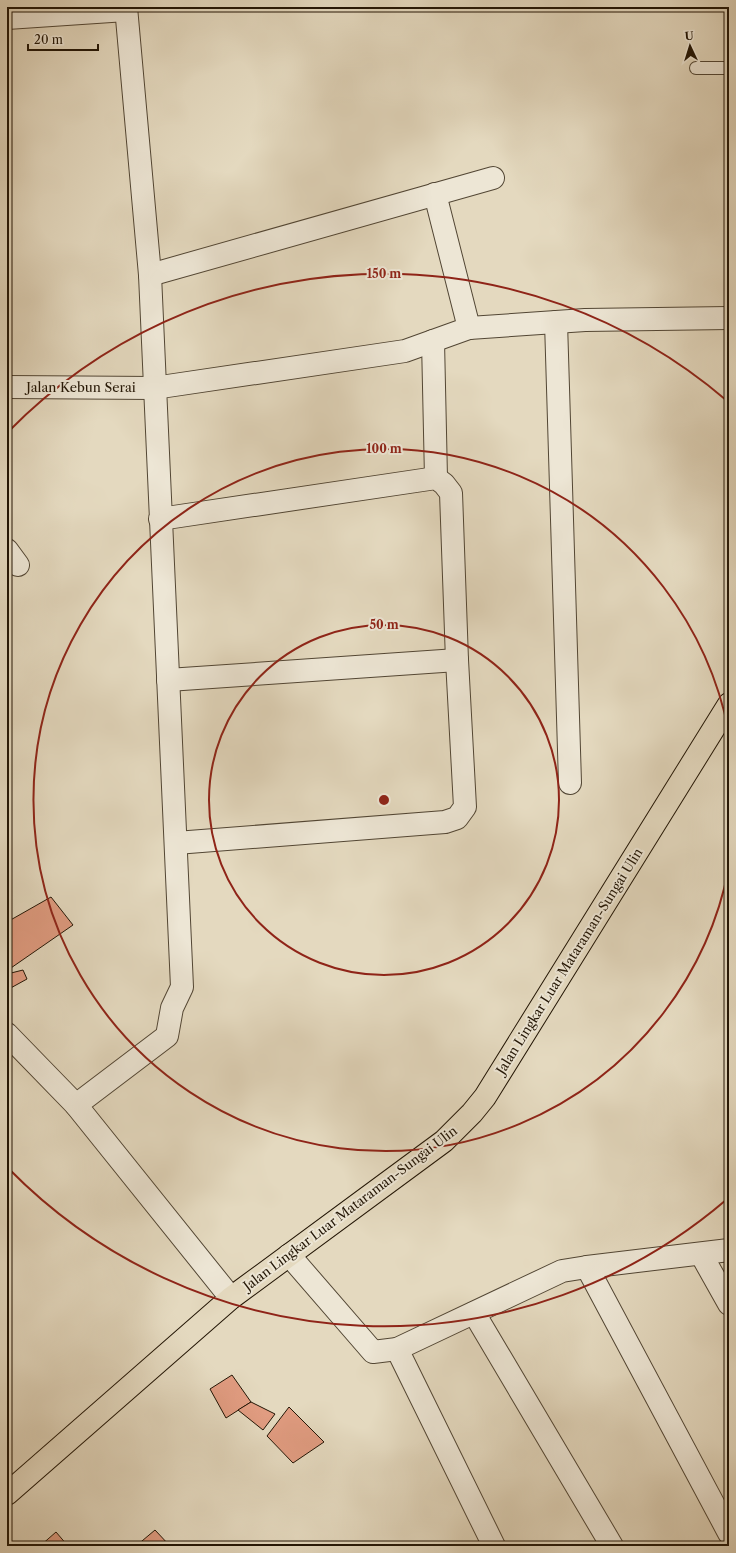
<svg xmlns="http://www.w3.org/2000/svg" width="736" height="1553" font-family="'Libre Caslon Text',serif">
<rect width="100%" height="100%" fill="#e4d9bf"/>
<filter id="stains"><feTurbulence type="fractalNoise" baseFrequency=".005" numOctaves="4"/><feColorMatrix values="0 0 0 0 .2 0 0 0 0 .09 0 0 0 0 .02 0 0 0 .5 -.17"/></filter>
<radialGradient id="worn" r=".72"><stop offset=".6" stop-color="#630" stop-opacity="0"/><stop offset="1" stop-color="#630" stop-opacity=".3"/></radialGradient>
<g fill="#e19c81" stroke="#221505">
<path d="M 51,897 L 73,925 L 8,970 L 7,922 Z"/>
<path d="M 23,970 L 27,979 L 7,990 L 7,974 Z"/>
<path d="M 232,1375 L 251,1402 L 226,1418 L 210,1389 Z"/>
<path d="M 251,1402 L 275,1414 L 263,1430 L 238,1410 Z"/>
<path d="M 289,1407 L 324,1442 L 293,1463 L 267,1436 Z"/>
<path d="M 155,1530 L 170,1546 L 136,1546 Z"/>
<path d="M 56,1532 L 68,1546 L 40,1546 Z"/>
</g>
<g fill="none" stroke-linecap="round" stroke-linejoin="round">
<g stroke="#524634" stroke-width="14">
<path id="lane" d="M 696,68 L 729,68"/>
</g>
<g stroke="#524634" stroke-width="24">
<g id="street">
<path d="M 7,18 L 126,10"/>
<path d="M 435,194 L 469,328"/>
<path d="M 150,275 L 493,178"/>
<path d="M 556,322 L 570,783"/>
<path d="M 433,341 L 436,478"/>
<path d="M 7,387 L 154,388 L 405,351 L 469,328 L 585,320 L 729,318"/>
<path d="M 160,519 L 436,478 L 444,484 L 451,493 L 457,660 L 465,807 L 457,818 L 445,822 L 176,843"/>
<path d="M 7,550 L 18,565"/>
<path d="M 168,680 L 457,660"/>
<path d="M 7,1034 L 76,1105 L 231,1298"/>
<path d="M 76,1105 L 167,1036 L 172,1008 L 182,987 L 150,275 L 126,7"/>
<path d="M 701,1254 L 729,1304"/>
<path d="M 289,1255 L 373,1352 L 397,1349 L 562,1271 L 587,1267 L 729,1250"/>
<path d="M 587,1267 L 729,1533"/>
<path d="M 474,1313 L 612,1546"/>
<path d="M 397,1349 L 494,1546"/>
</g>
</g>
<g stroke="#221505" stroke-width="24">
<path id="primary" d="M 7,1494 L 231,1298 L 444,1141 L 472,1113 L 485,1097 L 729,704"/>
</g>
<use href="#lane" stroke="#ede6d5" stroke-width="12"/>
<use href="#street" stroke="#ede6d5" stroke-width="22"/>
<use href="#primary" stroke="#e4d9bf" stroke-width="22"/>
</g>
<g fill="none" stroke="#8f2418" stroke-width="2">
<circle cx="384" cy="800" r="175"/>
<path d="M729 867A351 351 0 1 1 729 733"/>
<path d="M726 1200A526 526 0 0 1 9 1169M9 431A526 526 0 0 1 726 400"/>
</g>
<g text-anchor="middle" stroke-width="4" stroke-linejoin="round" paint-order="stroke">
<g font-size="13" fill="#221505" stroke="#ede6d5">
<text x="81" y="392">Jalan Kebun Serai</text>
<text transform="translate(569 961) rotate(-58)" y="5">Jalan Lingkar Luar Mataraman-Sungai Ulin</text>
<text transform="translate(350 1208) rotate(-37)" y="5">Jalan Lingkar Luar Mataraman-Sungai Ulin</text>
</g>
</g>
<circle cx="384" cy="800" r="6" fill="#8f2418" stroke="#ede6d5" stroke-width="2"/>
<g font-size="12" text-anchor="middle" font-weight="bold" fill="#8f2418" stroke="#ede6d5" stroke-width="4" stroke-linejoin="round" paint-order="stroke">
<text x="384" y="278">150 m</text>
<text x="384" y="453">100 m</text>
<text x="384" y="629">50 m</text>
</g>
<rect width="736" height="1553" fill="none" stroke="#e4d9bf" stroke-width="24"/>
<rect x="8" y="8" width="720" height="1537" fill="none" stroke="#221505" stroke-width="2"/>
<rect x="12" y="12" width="712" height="1529" fill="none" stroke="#221505"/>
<g transform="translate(690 46) rotate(356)" stroke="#ede6d5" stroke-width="3" paint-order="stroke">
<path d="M0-3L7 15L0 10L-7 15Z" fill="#221505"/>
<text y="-6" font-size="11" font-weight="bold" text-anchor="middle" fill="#221505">U</text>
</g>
<path d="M28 44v6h70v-6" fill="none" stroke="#221505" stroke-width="2"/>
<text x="34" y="44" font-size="12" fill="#221505" stroke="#ede6d5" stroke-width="3" paint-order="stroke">20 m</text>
<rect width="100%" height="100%" filter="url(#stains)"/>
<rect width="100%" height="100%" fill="url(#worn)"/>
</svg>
